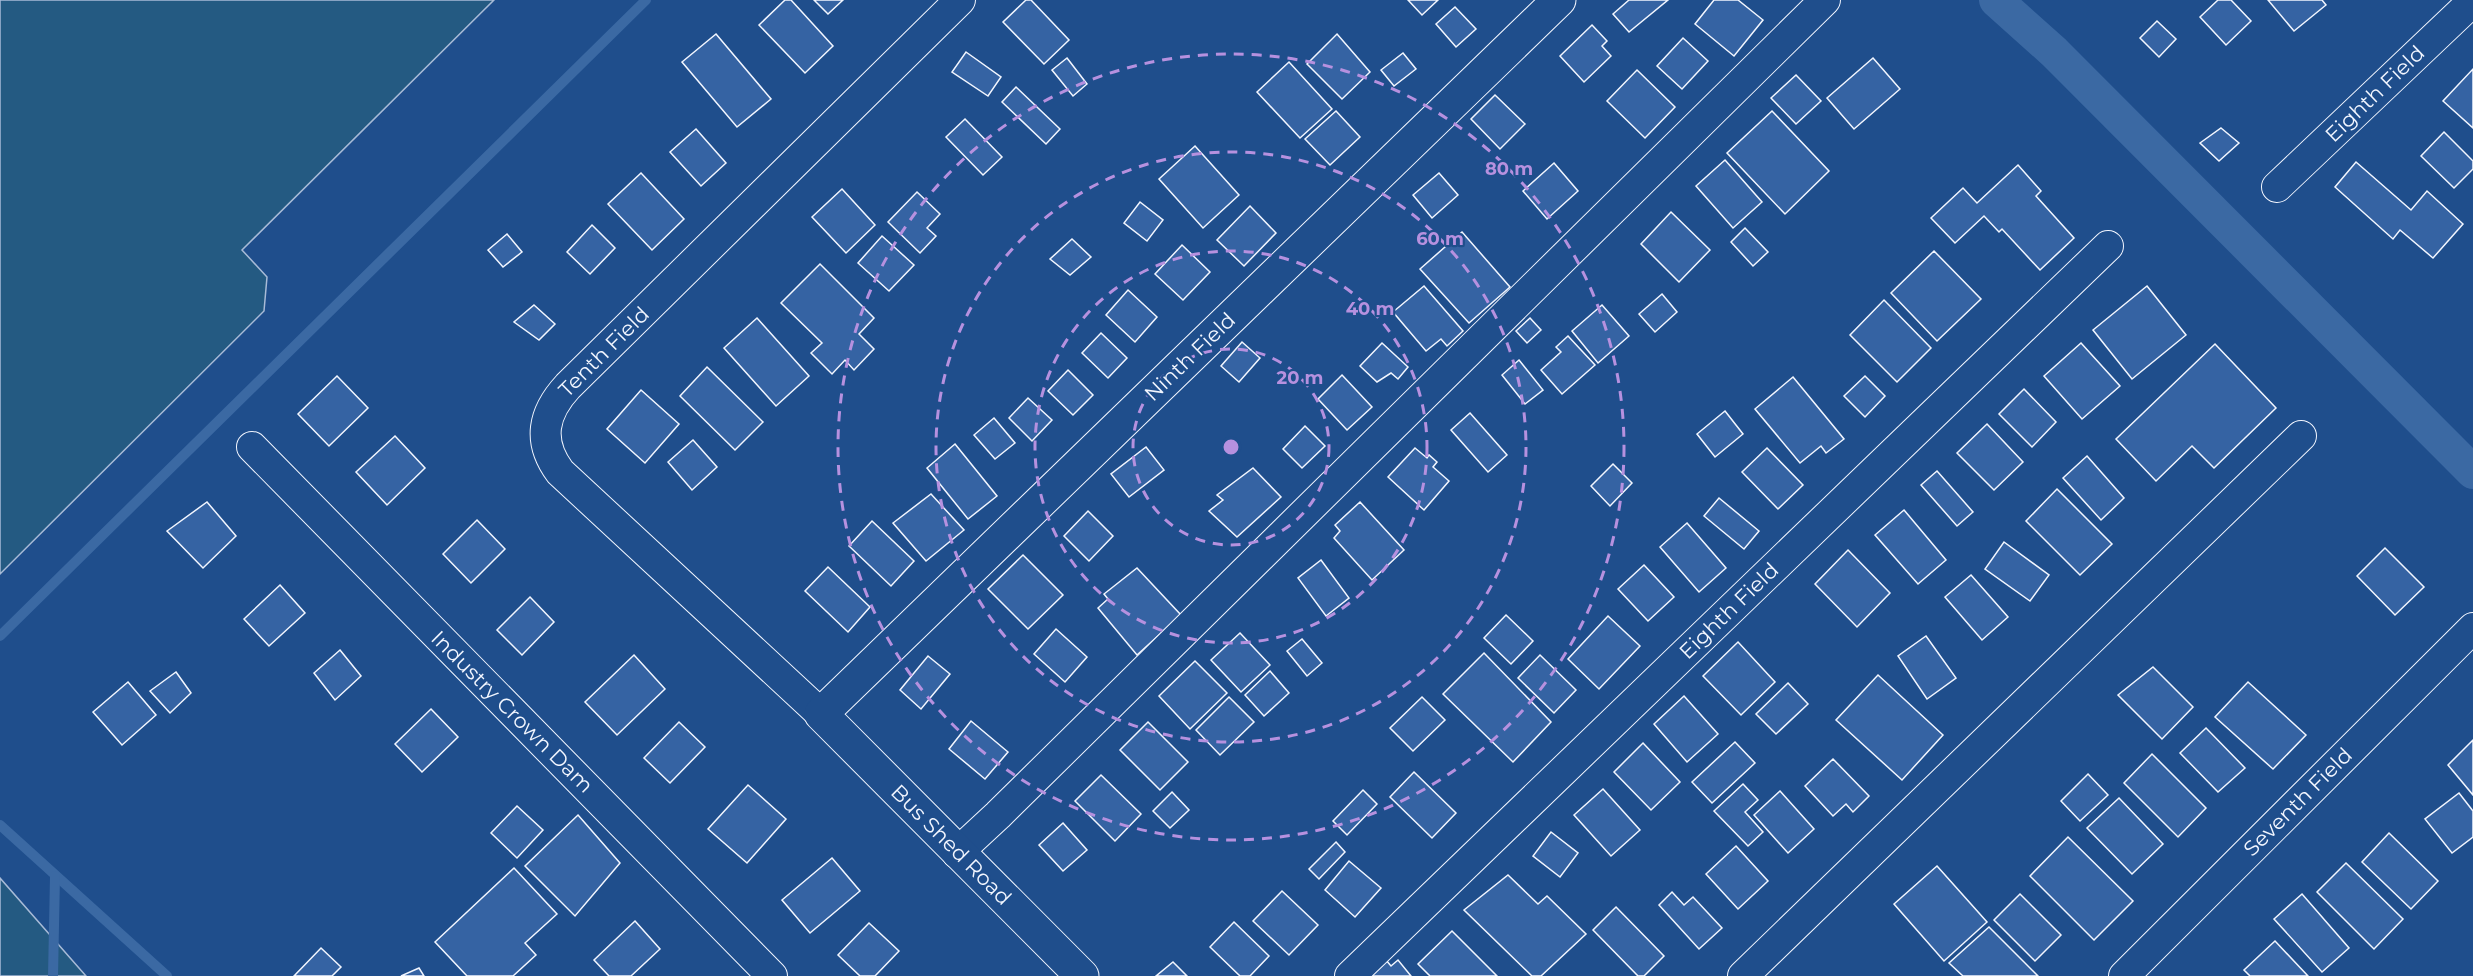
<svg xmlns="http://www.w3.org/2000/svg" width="2473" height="976" font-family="Montserrat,sans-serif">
<rect width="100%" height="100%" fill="#1f4e8c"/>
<g fill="#245a82" stroke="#a8bbd7" stroke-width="1.5">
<path d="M 0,0 L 494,0 L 242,250 L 267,277 L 264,311 L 0,574 Z"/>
<path d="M 0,878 L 86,976 L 0,976 Z"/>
</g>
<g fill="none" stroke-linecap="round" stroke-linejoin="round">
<g stroke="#3b69a3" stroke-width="10">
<path d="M 0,636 L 646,0"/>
<path d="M 0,825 L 167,976"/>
<path d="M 53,976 L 55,876"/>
</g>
<path stroke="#3b69a3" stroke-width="34" d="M 1996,0 L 2054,52 L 2473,472"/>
</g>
<g fill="#3563a3" stroke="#f2f6ff" stroke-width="1.5">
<path d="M 785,0 L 791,0 L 833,46 L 805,73 L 759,25 Z"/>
<path d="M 814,0 L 843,0 L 828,14 Z"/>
<path d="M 1026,0 L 1031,0 L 1069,40 L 1044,64 L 1003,22 Z"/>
<path d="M 1408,0 L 1438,0 L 1422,15 Z"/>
<path d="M 1629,0 L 1668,0 L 1629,32 L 1613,14 Z"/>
<path d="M 1714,0 L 1738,0 L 1763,20 L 1734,56 L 1695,24 Z"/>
<path d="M 2218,0 L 2231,0 L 2251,21 L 2226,45 L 2200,17 Z"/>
<path d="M 2268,0 L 2322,0 L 2326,5 L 2294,31 Z"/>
<path d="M 1455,7 L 1476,29 L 1456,47 L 1436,24 Z"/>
<path d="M 2157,21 L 2176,39 L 2159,57 L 2140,38 Z"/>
<path d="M 1592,25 L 1607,41 L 1602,46 L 1611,56 L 1584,82 L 1560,56 Z"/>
<path d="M 716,34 L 771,99 L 737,127 L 682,62 Z"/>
<path d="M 1337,34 L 1370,72 L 1342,99 L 1307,64 Z"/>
<path d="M 1683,38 L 1708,61 L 1682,89 L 1657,66 Z"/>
<path d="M 966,52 L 1001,77 L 988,96 L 952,72 Z"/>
<path d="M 1403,53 L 1416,69 L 1394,86 L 1381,70 Z"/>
<path d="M 1067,58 L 1087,84 L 1073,96 L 1052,70 Z"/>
<path d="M 1873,58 L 1900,89 L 1854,129 L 1827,98 Z"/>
<path d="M 1289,62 L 1332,109 L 1300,138 L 1257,92 Z"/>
<path d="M 2473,69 L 2473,128 L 2443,101 Z"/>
<path d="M 1637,70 L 1675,107 L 1645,138 L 1607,101 Z"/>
<path d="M 1796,75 L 1821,101 L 1796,124 L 1771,98 Z"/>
<path d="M 1016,87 L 1060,129 L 1046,144 L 1002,102 Z"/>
<path d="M 1495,95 L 1525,124 L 1500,149 L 1471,119 Z"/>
<path d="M 1336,111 L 1360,137 L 1330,165 L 1305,139 Z"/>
<path d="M 1772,111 L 1829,171 L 1785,214 L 1727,153 Z"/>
<path d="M 965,119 L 1002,157 L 983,175 L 946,137 Z"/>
<path d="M 2221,128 L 2239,143 L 2219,161 L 2200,143 Z"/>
<path d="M 696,129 L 726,163 L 701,186 L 670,152 Z"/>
<path d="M 2444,132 L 2473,161 L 2473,169 L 2454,188 L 2421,156 Z"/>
<path d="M 1195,146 L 1239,195 L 1203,228 L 1159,179 Z"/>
<path d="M 1725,160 L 1762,202 L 1733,228 L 1696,186 Z"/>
<path d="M 2356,162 L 2411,210 L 2427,191 L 2463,224 L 2433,258 L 2400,230 L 2393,239 L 2335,187 Z"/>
<path d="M 1554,163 L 1578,191 L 1547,219 L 1523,191 Z"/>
<path d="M 2018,165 L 2041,191 L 2036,196 L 2074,238 L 2040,270 L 2002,229 L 1999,232 L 1984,216 L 1955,243 L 1931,218 L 1963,188 L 1977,203 Z"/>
<path d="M 641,173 L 684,219 L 652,250 L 608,204 Z"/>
<path d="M 1439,173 L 1458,195 L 1432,218 L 1413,195 Z"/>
<path d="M 842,189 L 875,225 L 846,253 L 812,217 Z"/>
<path d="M 917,192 L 940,214 L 927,228 L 936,236 L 920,253 L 888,222 Z"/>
<path d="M 1140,202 L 1163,220 L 1147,241 L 1124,223 Z"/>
<path d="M 1250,206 L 1276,233 L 1244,266 L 1217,240 Z"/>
<path d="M 1671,212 L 1710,250 L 1679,282 L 1641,244 Z"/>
<path d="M 592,225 L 615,248 L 590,274 L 567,252 Z"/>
<path d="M 1745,228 L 1768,252 L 1753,266 L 1731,242 Z"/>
<path d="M 1462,232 L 1510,287 L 1469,323 L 1420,269 Z"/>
<path d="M 507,234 L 522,252 L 503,267 L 488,250 Z"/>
<path d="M 882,236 L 914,265 L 889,291 L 858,263 Z"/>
<path d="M 1072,239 L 1091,257 L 1070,275 L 1050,259 Z"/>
<path d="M 1182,245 L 1210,272 L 1183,300 L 1155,274 Z"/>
<path d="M 1934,251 L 1981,299 L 1937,341 L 1891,293 Z"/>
<path d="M 820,264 L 874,318 L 859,334 L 874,349 L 854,370 L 845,360 L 832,374 L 811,353 L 822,343 L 781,303 Z"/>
<path d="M 1424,286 L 1463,331 L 1447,346 L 1441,339 L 1426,351 L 1393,312 Z"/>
<path d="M 2147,286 L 2186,335 L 2132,379 L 2093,330 Z"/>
<path d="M 1128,290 L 1157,317 L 1135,342 L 1106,315 Z"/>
<path d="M 1662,294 L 1677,312 L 1655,332 L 1639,314 Z"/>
<path d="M 1884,300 L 1931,348 L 1897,382 L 1850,335 Z"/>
<path d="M 534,305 L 555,324 L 539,340 L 514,322 Z"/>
<path d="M 1602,305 L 1629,336 L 1598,363 L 1572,331 Z"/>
<path d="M 757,318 L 809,376 L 776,406 L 724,348 Z"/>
<path d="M 1530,318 L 1541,330 L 1527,343 L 1516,331 Z"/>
<path d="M 1101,333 L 1127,358 L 1108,378 L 1082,353 Z"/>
<path d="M 1568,336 L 1595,365 L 1562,394 L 1541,370 L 1561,352 L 1556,347 Z"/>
<path d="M 1242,342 L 1260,358 L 1239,382 L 1221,366 Z"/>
<path d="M 1382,343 L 1408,367 L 1398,379 L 1391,373 L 1377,382 L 1360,366 Z"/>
<path d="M 2081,343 L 2120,386 L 2082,419 L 2044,376 Z"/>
<path d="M 2215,344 L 2276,408 L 2214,468 L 2192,446 L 2156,481 L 2116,439 Z"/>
<path d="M 1519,360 L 1543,390 L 1525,404 L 1502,375 Z"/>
<path d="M 707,367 L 763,422 L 735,450 L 680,396 Z"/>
<path d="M 1068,370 L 1093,395 L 1073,415 L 1048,391 Z"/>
<path d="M 1342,375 L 1372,407 L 1347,430 L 1318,399 Z"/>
<path d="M 337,376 L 368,408 L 329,446 L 298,414 Z"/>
<path d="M 1865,376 L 1885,396 L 1865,417 L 1844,396 Z"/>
<path d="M 1793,377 L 1844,439 L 1826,453 L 1821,446 L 1800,463 L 1755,409 Z"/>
<path d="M 2024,389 L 2056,422 L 2032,447 L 1999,414 Z"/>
<path d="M 641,390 L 679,424 L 645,463 L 607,429 Z"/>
<path d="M 1028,398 L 1052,420 L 1032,441 L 1009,418 Z"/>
<path d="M 1725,411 L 1743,434 L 1715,457 L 1697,434 Z"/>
<path d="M 1470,413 L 1507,455 L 1488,472 L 1451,430 Z"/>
<path d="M 994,418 L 1015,443 L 995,459 L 974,435 Z"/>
<path d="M 1987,424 L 2023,462 L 1994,490 L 1957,453 Z"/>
<path d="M 1305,426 L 1325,446 L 1302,468 L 1283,449 Z"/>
<path d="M 395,436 L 425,468 L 387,505 L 356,472 Z"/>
<path d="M 693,440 L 717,467 L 692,490 L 668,462 Z"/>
<path d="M 955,444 L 997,496 L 968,519 L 927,468 Z"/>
<path d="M 1146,447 L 1164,470 L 1129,497 L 1111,474 Z"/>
<path d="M 1415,448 L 1427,458 L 1429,455 L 1437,462 L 1433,467 L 1449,481 L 1424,510 L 1388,477 Z"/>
<path d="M 1767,448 L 1803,485 L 1778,509 L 1742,472 Z"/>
<path d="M 2087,456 L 2124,498 L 2101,520 L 2063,478 Z"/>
<path d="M 1613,464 L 1632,483 L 1610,506 L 1591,486 Z"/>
<path d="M 1253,468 L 1281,497 L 1237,537 L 1209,511 L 1223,500 L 1217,495 Z"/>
<path d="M 1937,471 L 1973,512 L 1957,526 L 1921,485 Z"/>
<path d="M 2057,489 L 2112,544 L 2080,575 L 2026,521 Z"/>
<path d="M 931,494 L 964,530 L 926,561 L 893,523 Z"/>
<path d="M 1719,498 L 1759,531 L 1744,549 L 1704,516 Z"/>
<path d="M 207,502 L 236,536 L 203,568 L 167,531 Z"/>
<path d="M 1360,502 L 1404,550 L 1372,580 L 1334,538 L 1340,531 L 1335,525 Z"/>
<path d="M 1904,510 L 1946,560 L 1918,584 L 1875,535 Z"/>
<path d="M 1088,511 L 1113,536 L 1089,561 L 1064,536 Z"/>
<path d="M 477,520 L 505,549 L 471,583 L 443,554 Z"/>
<path d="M 872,521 L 914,561 L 891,586 L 849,546 Z"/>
<path d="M 1687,523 L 1726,568 L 1699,592 L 1660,547 Z"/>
<path d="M 2004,542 L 2049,575 L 2030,601 L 1985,569 Z"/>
<path d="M 2385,548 L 2424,587 L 2395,615 L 2357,576 Z"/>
<path d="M 1848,550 L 1890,593 L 1857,627 L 1815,584 Z"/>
<path d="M 1023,555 L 1063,595 L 1028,629 L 988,589 Z"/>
<path d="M 1321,560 L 1349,598 L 1326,616 L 1298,578 Z"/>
<path d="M 1644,565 L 1674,597 L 1648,621 L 1618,589 Z"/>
<path d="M 828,567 L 870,607 L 848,632 L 805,591 Z"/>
<path d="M 1137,568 L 1181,615 L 1137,655 L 1098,608 L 1108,599 L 1104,594 Z"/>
<path d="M 1971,575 L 2008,617 L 1982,640 L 1945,597 Z"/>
<path d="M 280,585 L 305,613 L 269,646 L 244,619 Z"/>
<path d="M 530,597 L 554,622 L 522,655 L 497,630 Z"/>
<path d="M 1506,615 L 1533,641 L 1511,664 L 1484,638 Z"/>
<path d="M 1608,616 L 1640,646 L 1599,689 L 1568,659 Z"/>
<path d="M 1056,629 L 1087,657 L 1065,682 L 1034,654 Z"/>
<path d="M 1240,633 L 1270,665 L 1241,692 L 1211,660 Z"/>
<path d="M 1926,636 L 1956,678 L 1927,699 L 1898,656 Z"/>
<path d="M 1302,639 L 1322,663 L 1307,676 L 1287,651 Z"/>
<path d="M 1738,642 L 1775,682 L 1741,715 L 1703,676 Z"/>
<path d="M 340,650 L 361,676 L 335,700 L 314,673 Z"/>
<path d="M 1484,653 L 1551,722 L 1513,762 L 1443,694 Z"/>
<path d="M 634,655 L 665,689 L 617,735 L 585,702 Z"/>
<path d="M 1540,655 L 1576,690 L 1554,713 L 1518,678 Z"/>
<path d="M 928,656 L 950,674 L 921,709 L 900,690 Z"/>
<path d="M 1195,661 L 1227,693 L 1190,729 L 1159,696 Z"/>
<path d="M 2153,667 L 2193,707 L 2162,739 L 2118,695 Z"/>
<path d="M 1270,671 L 1289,693 L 1264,716 L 1245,695 Z"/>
<path d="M 176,672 L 191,693 L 170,713 L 150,691 Z"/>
<path d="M 1878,675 L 1943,735 L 1902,780 L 1836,720 Z"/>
<path d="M 128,682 L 156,715 L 122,745 L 93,712 Z"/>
<path d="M 2248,682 L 2306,735 L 2273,769 L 2215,717 Z"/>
<path d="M 1788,683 L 1808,704 L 1776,734 L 1756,714 Z"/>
<path d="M 1684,696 L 1718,734 L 1687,762 L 1654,724 Z"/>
<path d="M 1229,697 L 1254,722 L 1220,755 L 1196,730 Z"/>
<path d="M 1422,697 L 1445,720 L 1413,751 L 1390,728 Z"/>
<path d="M 431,709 L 458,737 L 422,772 L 395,744 Z"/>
<path d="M 971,721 L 1008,752 L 985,779 L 949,749 Z"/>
<path d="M 679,722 L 705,747 L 670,783 L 644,758 Z"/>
<path d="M 1148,722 L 1188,762 L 1160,790 L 1120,750 Z"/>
<path d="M 2206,728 L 2245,768 L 2218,792 L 2180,753 Z"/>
<path d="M 2473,740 L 2473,795 L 2448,765 Z"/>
<path d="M 1735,742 L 1755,763 L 1712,803 L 1692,782 Z"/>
<path d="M 1643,743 L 1680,782 L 1651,810 L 1614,772 Z"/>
<path d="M 2152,754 L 2206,808 L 2178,837 L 2124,783 Z"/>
<path d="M 1833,759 L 1869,796 L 1853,812 L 1846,804 L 1833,816 L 1805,786 Z"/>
<path d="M 1414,772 L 1456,813 L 1432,838 L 1390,797 Z"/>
<path d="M 2088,774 L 2108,795 L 2080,821 L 2061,801 Z"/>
<path d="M 1101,775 L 1141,814 L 1115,841 L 1075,801 Z"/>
<path d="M 1743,784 L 1758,800 L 1745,812 L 1763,832 L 1748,846 L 1714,811 Z"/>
<path d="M 748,785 L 786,819 L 747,863 L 708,829 Z"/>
<path d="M 1603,789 L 1640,830 L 1611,856 L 1574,815 Z"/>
<path d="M 1363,790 L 1377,804 L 1347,835 L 1333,821 Z"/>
<path d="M 1780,791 L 1814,829 L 1788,853 L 1754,815 Z"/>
<path d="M 1172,792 L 1189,810 L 1170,828 L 1153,811 Z"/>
<path d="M 2459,793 L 2473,811 L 2473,837 L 2452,853 L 2425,819 Z"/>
<path d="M 2119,798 L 2163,844 L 2132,874 L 2087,828 Z"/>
<path d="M 517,806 L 543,830 L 517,858 L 491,833 Z"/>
<path d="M 578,815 L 620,863 L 575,916 L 525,866 Z"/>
<path d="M 1063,823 L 1087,850 L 1063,871 L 1039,845 Z"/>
<path d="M 1551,832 L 1578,853 L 1560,877 L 1533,856 Z"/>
<path d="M 2389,833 L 2438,881 L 2411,909 L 2362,862 Z"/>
<path d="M 2068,837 L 2133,901 L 2094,940 L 2030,876 Z"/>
<path d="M 1336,842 L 1345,852 L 1319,879 L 1309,869 Z"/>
<path d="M 1736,846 L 1768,881 L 1738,909 L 1706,874 Z"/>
<path d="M 832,858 L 860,891 L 810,933 L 782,900 Z"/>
<path d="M 1349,861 L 1381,888 L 1355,917 L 1325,890 Z"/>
<path d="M 2346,863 L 2403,919 L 2374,949 L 2317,892 Z"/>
<path d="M 1937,866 L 1987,922 L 1944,961 L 1894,904 Z"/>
<path d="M 514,868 L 557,914 L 525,943 L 536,955 L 513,976 L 467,976 L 435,942 Z"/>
<path d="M 1508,875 L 1538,904 L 1547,896 L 1586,934 L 1541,976 L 1532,976 L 1464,910 Z"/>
<path d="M 1282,891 L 1318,925 L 1289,955 L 1253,921 Z"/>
<path d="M 1672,892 L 1684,905 L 1693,897 L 1722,928 L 1699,949 L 1659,905 Z"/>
<path d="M 2020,894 L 2061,935 L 2035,961 L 1994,920 Z"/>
<path d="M 2302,894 L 2349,948 L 2322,972 L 2274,919 Z"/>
<path d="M 1616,907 L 1664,956 L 1644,976 L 1638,976 L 1593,930 Z"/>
<path d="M 635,921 L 660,949 L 631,976 L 609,976 L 594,960 Z"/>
<path d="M 1234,922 L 1269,956 L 1250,976 L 1240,976 L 1210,947 Z"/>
<path d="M 869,923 L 899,951 L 875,976 L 860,976 L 838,955 Z"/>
<path d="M 1989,927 L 2038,976 L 1963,976 L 1949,963 Z"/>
<path d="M 1452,931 L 1497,976 L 1430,976 L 1418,964 Z"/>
<path d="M 2275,941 L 2308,976 L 2250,976 L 2244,970 Z"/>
<path d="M 321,948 L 341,967 L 332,976 L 294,976 Z"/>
<path d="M 1386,960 L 1391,966 L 1398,960 L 1411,976 L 1373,976 L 1371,973 Z"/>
<path d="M 1173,962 L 1187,976 L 1156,976 Z"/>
<path d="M 419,968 L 424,976 L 401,976 Z"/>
</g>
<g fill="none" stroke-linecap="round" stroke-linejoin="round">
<g stroke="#f2f6ff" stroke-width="32">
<g id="street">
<path d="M 2277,187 L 2473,1"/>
<path d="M 252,447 L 772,976"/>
<path d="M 821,714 L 560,472 C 537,441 543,413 568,386 L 960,0"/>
<path d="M 957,853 L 998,815 L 1825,0"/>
<path d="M 1350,976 L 2108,246"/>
<path d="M 1743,976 L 2301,436"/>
<path d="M 2124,976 L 2473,628"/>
</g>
</g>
<g stroke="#f2f6ff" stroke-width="35">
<path id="secondary" d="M 1082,976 L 821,714 L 1559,0"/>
</g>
<use href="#street" stroke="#1f4e8c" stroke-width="30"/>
<use href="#secondary" stroke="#1f4e8c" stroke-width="33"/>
</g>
<g fill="none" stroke="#b691df" stroke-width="3" stroke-dasharray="10 8">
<circle cx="1231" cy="447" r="98"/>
<circle cx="1231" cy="447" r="196"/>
<circle cx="1231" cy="447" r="295"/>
<circle cx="1231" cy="447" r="393"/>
</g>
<g text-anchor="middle" stroke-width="4.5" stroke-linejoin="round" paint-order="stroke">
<g font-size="21" fill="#f2f6ff" stroke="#1f4e8c">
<text transform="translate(2375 94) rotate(-44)" y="7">Eighth Field</text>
<text transform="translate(604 352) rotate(-45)" y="7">Tenth Field</text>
<text transform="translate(1190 357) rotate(-44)" y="7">Ninth Field</text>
<text transform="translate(1729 611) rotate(-44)" y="7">Eighth Field</text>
<text transform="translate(512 712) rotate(45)" y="7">Industry Crown Dam</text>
<text transform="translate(2298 802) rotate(-45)" y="7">Seventh Field</text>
<text transform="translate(951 845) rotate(45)" y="7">Bus Shed Road</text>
</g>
</g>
<circle cx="1231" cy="447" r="9" fill="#b691df" stroke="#1f4e8c" stroke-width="3"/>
<g font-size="18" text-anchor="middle" font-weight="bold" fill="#b691df" stroke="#1f4e8c" stroke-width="4.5" stroke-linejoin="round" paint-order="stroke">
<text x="1509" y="175">80 m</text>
<text x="1440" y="245">60 m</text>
<text x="1370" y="315">40 m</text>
<text x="1300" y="384">20 m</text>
</g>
</svg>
